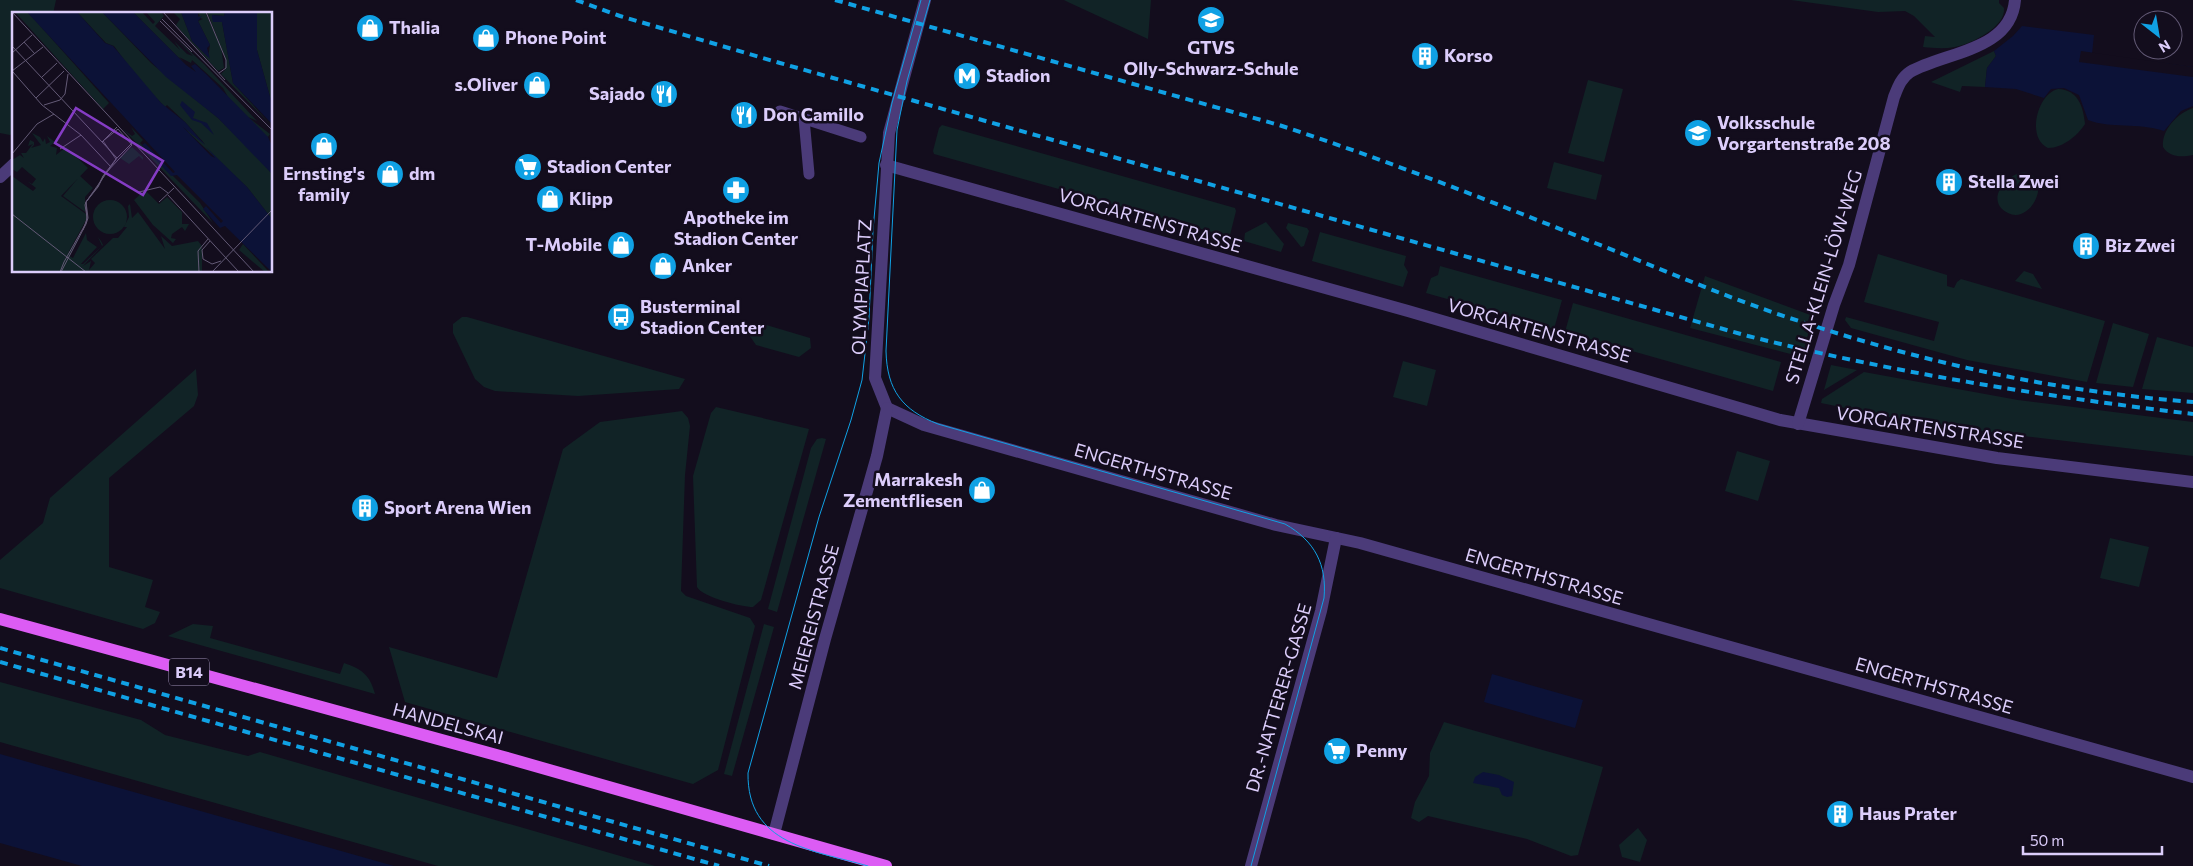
<svg xmlns="http://www.w3.org/2000/svg" width="2193" height="866" font-family="Commissioner,sans-serif">
<rect width="100%" height="100%" fill="#130d1d"/>
<g fill="#112326">
<path d="M 0,0 L 56,0 L 53,14 L 14,14 L 14,133 L 10,135 L 0,133 Z"/>
<path d="M 1064,0 L 1151,0 L 1148,39 L 1070,3 Z"/>
<path d="M 1791,0 L 1999,0 L 1999,3 L 2004,8 C 2006,27 1971,44 1955,47 C 1944,49 1933,48 1923,47 L 1925,36 L 1935,37 L 1914,16 L 1905,11 L 1878,12 Z"/>
<path d="M 1994,51 L 1996,56 L 1987,68 L 1985,87 L 1962,86 L 1960,92 L 1931,82 Z"/>
<path d="M 1588,80 L 1623,89 L 1604,162 L 1568,153 Z"/>
<path d="M 2058,89 C 2078,90 2083,106 2085,124 C 2078,135 2063,148 2048,148 C 2026,138 2037,94 2058,89 Z"/>
<path d="M 2193,108 L 2193,155 C 2182,157 2170,158 2163,147 C 2161,130 2178,113 2193,108 Z"/>
<path d="M 942,125 L 1235,208 L 1236,211 L 1230,235 L 1226,236 L 934,154 L 933,151 L 939,128 Z"/>
<path d="M 1554,162 L 1602,175 L 1596,200 L 1547,188 Z"/>
<path d="M 2024,172 C 2054,177 2031,225 2008,213 C 1984,201 2006,174 2024,172 Z"/>
<path d="M 1266,222 L 1284,244 L 1281,252 L 1244,241 L 1245,233 Z"/>
<path d="M 1288,223 L 1307,228 L 1309,231 L 1304,246 L 1301,247 L 1286,228 Z"/>
<path d="M 1320,232 L 1406,256 L 1404,265 L 1408,272 L 1403,287 L 1312,261 Z"/>
<path d="M 1878,254 L 1947,275 L 1947,286 L 1954,288 L 1957,282 L 1961,279 L 2105,321 L 2087,382 L 1967,360 L 1851,328 L 1845,320 L 1846,317 L 1934,341 L 1939,322 L 1864,302 Z"/>
<path d="M 1440,266 L 1562,300 L 1554,329 L 1426,293 L 1431,278 L 1438,275 Z"/>
<path d="M 2024,271 L 2033,274 L 2042,289 L 2015,281 Z"/>
<path d="M 1705,276 L 1813,316 L 1802,357 L 1690,328 Z"/>
<path d="M 1573,303 L 1781,362 L 1773,391 L 1565,332 Z"/>
<path d="M 462,317 L 467,317 L 685,379 L 679,389 L 578,396 L 495,391 L 484,387 L 475,379 L 453,333 L 453,324 Z"/>
<path d="M 2113,323 L 2149,334 L 2133,387 L 2096,383 Z"/>
<path d="M 763,324 L 810,338 L 811,348 L 799,357 L 756,345 L 747,332 Z"/>
<path d="M 2157,337 L 2193,347 L 2193,393 L 2142,389 Z"/>
<path d="M 1403,361 L 1436,370 L 1427,406 L 1393,397 Z"/>
<path d="M 1831,365 L 1857,370 L 1824,390 Z"/>
<path d="M 196,369 L 198,395 L 194,406 L 109,478 L 109,567 L 153,580 L 145,607 L 160,612 L 155,623 L 143,629 L 0,588 L 0,560 L 43,523 L 50,498 Z"/>
<path d="M 1864,372 L 2018,400 L 2193,422 L 2193,456 L 1972,430 L 1894,418 L 1821,403 L 1822,399 Z"/>
<path d="M 716,407 L 809,429 L 761,600 L 753,607 C 741,607 702,597 697,587 L 693,476 L 711,413 Z"/>
<path d="M 682,411 L 688,418 L 690,426 L 685,475 L 681,591 L 686,596 L 750,618 L 755,626 L 718,770 L 693,784 L 405,702 L 389,647 L 497,678 L 563,449 L 600,422 Z"/>
<path d="M 822,438 L 826,439 L 777,612 L 768,609 L 811,448 L 817,439 Z"/>
<path d="M 1737,451 L 1770,461 L 1758,501 L 1725,491 Z"/>
<path d="M 2110,538 L 2149,547 L 2139,587 L 2100,578 Z"/>
<path d="M 193,624 L 213,626 L 210,638 L 340,674 L 344,663 C 362,669 370,675 375,694 L 168,636 Z"/>
<path d="M 764,624 L 774,627 L 732,776 L 724,774 Z"/>
<path d="M 0,682 L 141,720 L 165,735 L 248,756 L 260,752 L 655,866 L 438,866 L 0,742 Z"/>
<path d="M 1444,722 L 1603,767 L 1578,855 L 1571,856 L 1527,839 L 1428,816 L 1419,822 L 1411,818 L 1415,802 L 1429,776 L 1430,753 Z"/>
<path d="M 1638,828 L 1647,840 L 1640,862 L 1622,857 L 1619,845 Z"/>
</g>
<g fill="#0c1237">
<path d="M 2022,26 L 2094,35 L 2092,54 L 2193,67 L 2193,106 L 2181,111 L 2164,131 C 2137,122 2111,129 2088,120 L 2079,95 L 2064,88 L 2051,89 L 2044,98 L 2016,89 L 1985,87 L 1987,68 L 1996,56 L 1994,51 L 2013,36 Z"/>
<path d="M 1492,674 L 1583,700 L 1575,728 L 1484,702 Z"/>
<path d="M 0,754 L 394,866 L 82,866 L 0,843 Z"/>
<path d="M 1483,772 L 1499,775 L 1514,782 L 1512,796 L 1507,797 L 1502,795 L 1499,788 L 1473,783 L 1475,777 Z"/>
</g>
<path fill="#130d1d" d="M 2081,51 L 2193,67 L 2193,77 L 2079,62 Z"/>
<g fill="none" stroke-linecap="round" stroke-linejoin="round">
<g stroke="#4b3b79" stroke-width="11">
<path d="M 780,111 L 861,137"/>
<path d="M 804,119 L 809,174"/>
</g>
<g stroke="#4b3b79" stroke-width="12">
<path d="M 886,165 L 1408,311 L 1780,420 L 1997,458 L 2193,482"/>
<path d="M 0,177 L 14,164"/>
<path d="M 887,408 L 924,425 L 1276,525 L 1360,543 L 2193,777"/>
<path d="M 887,408 L 875,378 L 889,133 L 925,0"/>
<path d="M 1798,424 L 1834,305 L 1849,265 L 1894,97 C 1898,87 1901,78 1910,72 C 1945,52 2011,51 2015,0"/>
<path d="M 774,834 L 825,639 L 877,456 L 887,408"/>
<path d="M 1251,866 L 1321,611 L 1336,538"/>
</g>
<path stroke="#dc5cf4" stroke-width="12" d="M 0,619 L 500,756 L 886,866"/>
<g stroke="#10a1e4" stroke-width="1">
<path d="M 930,0 L 907,81 L 897,130 L 886,351 C 887,390 902,410 938,424 L 1285,524 C 1315,541 1327,565 1324,598 L 1251,866"/>
<path d="M 868,866 C 813,850 747,845 748,773 L 819,517 L 851,420 L 862,380 L 869,318 L 873,230 L 879,163 L 892,103 L 921,0"/>
</g>
<g stroke="#10a1e4" stroke-width="4" stroke-dasharray="8 6" stroke-linecap="butt">
<path d="M 576,0 L 620,16 L 780,63 L 1748,336 C 1895,373 2042,396 2193,414"/>
<path d="M 835,0 L 1279,125 C 1386,160 1490,201 1595,243 C 1664,270 1732,300 1802,322 C 1929,364 2060,392 2193,402"/>
<path d="M 0,648 L 769,866"/>
<path d="M 0,662 L 719,866"/>
</g>
</g>
<defs>
<g id="school-disc" transform="scale(1.4375)"><circle r="9.5" fill="#10a1e4" stroke="#130d1d"/><path d="M0-5L7-2L0 1L-7-2ZM-4 1L0 2.5L4 1V4Q0 6-4 4Z" fill="#fff"/></g>
<g id="shop-disc" transform="scale(1.4375)"><circle r="9.5" fill="#10a1e4" stroke="#130d1d"/><path d="M-5-2.5h2.3a2.7 3.5 0 0 1 5.4 0H5L5.5 6h-11ZM-1.5-2.5h3a1.5 2.3 0 0 0-3 0Z" fill="#fff"/></g>
<g id="building-disc" transform="scale(1.4375)"><circle r="9.5" fill="#10a1e4" stroke="#130d1d"/><path d="M-4-6H4V6H1V3H-1V6H-4ZM-2.5-4.3h1.7v1.8h-1.7ZM.8-4.3h1.7v1.8H.8ZM-2.5-1h1.7V.8h-1.7ZM.8-1h1.7V.8H.8Z" fill="#fff"/></g>
<g id="metro-disc" transform="scale(1.4375)"><circle r="9.5" fill="#10a1e4" stroke="#130d1d"/><path d="M-5.5 5V-5H-3L0 0L3-5H5.5V5H3V-.5L0 4L-3-.5V5Z" fill="#fff"/></g>
<g id="restaurant-disc" transform="scale(1.4375)"><circle r="9.5" fill="#10a1e4" stroke="#130d1d"/><path d="M-5-6h1v4h1v-4h1v4h1v-4h1v5L-1.5 .5V6h-2V.5L-5-1ZM5-6V6H3V1.5H1.5Q1.5-4 5-6Z" fill="#fff"/></g>
<g id="supermarket-disc" transform="scale(1.4375)"><circle r="9.5" fill="#10a1e4" stroke="#130d1d"/><path d="M-6-5.5h2.5l.6 2H6L4.5 2H-2.5L-4.4-4H-6ZM-1.5 3.2a1.3 1.3 0 1 0 .1 0ZM3 3.2a1.3 1.3 0 1 0 .1 0Z" fill="#fff"/></g>
<g id="pharmacy-disc" transform="scale(1.4375)"><circle r="9.5" fill="#10a1e4" stroke="#130d1d"/><path d="M-2-6h4v4h4v4h-4v4h-4v-4h-4v-4h4Z" fill="#fff"/></g>
<g id="bus-disc" transform="scale(1.4375)"><circle r="9.5" fill="#10a1e4" stroke="#130d1d"/><path d="M-5-6H5V4H4V6H2V4H-2V6H-4V4H-5ZM-3.5-4V0h7V-4ZM-3.5 1.2v1.5H-2V1.2ZM2 1.2v1.5H3.5V1.2Z" fill="#fff"/></g>
</defs>
<g fill-rule="evenodd">
<use href="#school-disc" x="1211" y="20"/>
<use href="#shop-disc" x="370" y="28"/>
<use href="#shop-disc" x="486" y="38"/>
<use href="#building-disc" x="1425" y="56"/>
<use href="#metro-disc" x="967" y="76"/>
<use href="#shop-disc" x="537" y="85"/>
<use href="#restaurant-disc" x="664" y="94"/>
<use href="#restaurant-disc" x="744" y="115"/>
<use href="#school-disc" x="1698" y="133"/>
<use href="#shop-disc" x="324" y="146"/>
<use href="#supermarket-disc" x="528" y="167"/>
<use href="#shop-disc" x="390" y="174"/>
<use href="#building-disc" x="1949" y="182"/>
<use href="#pharmacy-disc" x="736" y="190"/>
<use href="#shop-disc" x="550" y="199"/>
<use href="#shop-disc" x="621" y="245"/>
<use href="#building-disc" x="2086" y="246"/>
<use href="#shop-disc" x="663" y="266"/>
<use href="#bus-disc" x="621" y="317"/>
<use href="#shop-disc" x="982" y="490"/>
<use href="#building-disc" x="365" y="508"/>
<use href="#supermarket-disc" x="1337" y="751"/>
<use href="#building-disc" x="1840" y="814"/>
</g>
<g text-anchor="middle" stroke-width="5" stroke-linejoin="round" paint-order="stroke">
<rect fill="#130d1d" stroke="#a093b8" stroke-width="1" x="169" y="658.5" width="40" height="27" rx="4"/>
<g font-size="16" font-weight="bold" fill="#dccdfb">
<text x="189" y="678">B14</text>
</g>
<g font-size="18" font-weight="bold" fill="#dccdfb" stroke="#130d1d" text-anchor="start">
<text x="389" y="34">Thalia</text>
<text x="505" y="44">Phone Point</text>
<text x="1211" y="54" text-anchor="middle">GTVS<tspan x="1211" dy="21">Olly-Schwarz-Schule</tspan></text>
<text x="1444" y="62">Korso</text>
<text x="986" y="82">Stadion</text>
<text x="518" y="91" text-anchor="end">s.Oliver</text>
<text x="645" y="100" text-anchor="end">Sajado</text>
<text x="763" y="121">Don Camillo</text>
<text x="1717" y="129">Volksschule<tspan x="1717" dy="21">Vorgartenstraße 208</tspan></text>
<text x="547" y="173">Stadion Center</text>
<text x="324" y="180" text-anchor="middle">Ernsting's<tspan x="324" dy="21">family</tspan></text>
<text x="409" y="180">dm</text>
<text x="1968" y="188">Stella Zwei</text>
<text x="569" y="205">Klipp</text>
<text x="736" y="224" text-anchor="middle">Apotheke im<tspan x="736" dy="21">Stadion Center</tspan></text>
<text x="602" y="251" text-anchor="end">T-Mobile</text>
<text x="2105" y="252">Biz Zwei</text>
<text x="682" y="272">Anker</text>
<text x="640" y="313">Busterminal<tspan x="640" dy="21">Stadion Center</tspan></text>
<text x="963" y="486" text-anchor="end">Marrakesh<tspan x="963" dy="21">Zementfliesen</tspan></text>
<text x="384" y="514">Sport Arena Wien</text>
<text x="1356" y="757">Penny</text>
<text x="1859" y="820">Haus Prater</text>
</g>
<g font-size="18" fill="#dccdfb" stroke="#130d1d">
<text transform="translate(1150 221) rotate(16)" y="6">VORGARTENSTRASSE</text>
<text transform="translate(1824 277) rotate(-73)" y="6">STELLA-KLEIN-LÖW-WEG</text>
<text transform="translate(862 287) rotate(-87)" y="6">OLYMPIAPLATZ</text>
<text transform="translate(1539 331) rotate(16)" y="6">VORGARTENSTRASSE</text>
<text transform="translate(1930 428) rotate(9)" y="6">VORGARTENSTRASSE</text>
<text transform="translate(1153 472) rotate(16)" y="6">ENGERTHSTRASSE</text>
<text transform="translate(1544 577) rotate(16)" y="6">ENGERTHSTRASSE</text>
<text transform="translate(814 617) rotate(-75)" y="6">MEIEREISTRASSE</text>
<text transform="translate(1934 686) rotate(16)" y="6">ENGERTHSTRASSE</text>
<text transform="translate(1279 698) rotate(-74)" y="6">DR.-NATTERER-GASSE</text>
<text transform="translate(448 724) rotate(15)" y="6">HANDELSKAI</text>
</g>
</g>
<g transform="translate(12 12)">
<rect width="260" height="260" fill="#130d1d"/>
<path d="M 3,0 L 15,0 L 21,6 L 97,91 L 91,97 ZM 65,0 L 90,0 L 139,51 L 206,106 L 245,144 L 260,162 L 260,207 L 235,175 L 177,121 L 171,114 L 193,132 L 173,110 L 155,93 L 153,95 L 127,68 L 102,34 L 94,31 ZM 121,0 L 130,0 L 141,12 L 143,10 L 134,0 L 149,0 L 152,4 L 143,14 L 168,38 L 162,29 L 175,42 L 181,44 L 164,27 L 192,52 L 245,109 L 236,105 L 258,122 L 256,125 L 252,123 L 216,85 L 211,76 L 180,48 L 179,51 L 167,45 L 172,50 L 166,45 ZM 161,0 L 169,0 L 180,29 L 196,45 L 198,33 L 186,9 L 191,7 L 185,5 L 188,4 L 185,0 L 193,0 L 209,35 L 212,56 L 206,59 L 170,20 L 164,13 L 168,7 ZM 195,0 L 213,0 L 212,4 L 202,3 L 201,10 L 210,10 L 221,71 L 260,114 L 209,62 L 213,58 L 214,47 ZM 245,0 L 260,0 L 260,92 L 245,38 ZM 119,115 L 131,128 L 128,131 L 188,191 L 201,211 L 111,117 L 120,124 L 123,122 ZM 20,121 L 28,125 L 31,130 L 33,126 L 34,132 L 38,130 L 35,124 L 43,130 L 38,134 L 45,136 L 44,143 L 54,135 L 76,156 L 49,184 L 74,202 L 74,208 L 55,243 L 71,219 L 57,244 L 61,246 L 74,221 L 75,228 L 61,247 L 75,228 L 85,235 L 69,252 L 71,252 L 90,234 L 86,225 L 89,229 L 91,233 L 90,234 L 71,254 L 79,249 L 77,258 L 83,251 L 79,247 L 101,226 L 106,226 L 115,215 L 112,215 L 117,205 L 116,194 L 118,192 L 120,206 L 126,200 L 153,237 L 149,224 L 160,234 L 186,229 L 190,234 L 190,260 L 0,260 L 0,164 L 21,179 L 24,176 L 15,169 L 20,172 L 24,167 L 10,155 L 5,160 L 0,157 L 0,148 L 8,143 L 12,146 L 9,141 L 14,141 L 20,133 L 21,132 L 16,134 L 18,128 L 22,130 L 22,133 L 19,136 L 29,133 ZM 120,135 L 131,145 L 131,148 L 127,144 L 117,152 L 108,146 ZM 68,164 L 81,176 L 73,185 L 73,200 L 51,184 ZM 133,178 L 147,192 L 155,185 L 170,200 L 170,212 L 177,212 L 173,219 L 170,215 L 160,222 L 159,226 L 164,227 L 161,231 L 141,213 L 122,188 ZM81 205a17 17 0 1 1 34 0a17 17 0 1 1-34 0ZM 231,232 L 257,260 L 253,260 L 227,238 Z" fill="#112326"/>
<path d="M 15,0 L 65,0 L 93,31 L 101,34 L 149,91 L 173,110 L 193,133 L 171,115 L 199,144 L 203,146 L 194,135 L 235,175 L 260,207 L 260,260 L 213,214 L 208,216 L 191,197 L 194,194 L 209,211 L 211,209 L 165,163 L 159,164 L 130,133 L 133,131 L 161,161 L 163,160 ZM 90,0 L 121,0 L 174,53 L 184,60 L 179,54 L 183,52 L 194,62 L 256,125 L 260,134 L 260,162 L 206,106 L 154,65 ZM 169,0 L 186,0 L 186,5 L 190,4 L 186,9 L 198,33 L 195,36 L 198,47 L 180,29 ZM 213,0 L 245,0 L 245,38 L 260,92 L 260,112 L 221,71 L 210,10 L 201,10 L 200,6 L 200,3 L 212,4 ZM 170,89 L 183,100 L 181,106 L 195,111 L 202,123 L 189,111 L 180,108 L 168,93 Z" fill="#0c1237"/>
<path fill="none" stroke="#635a76" stroke-width="1" d="M 0,0 L 242,260M 151,0 L 213,68M 194,0 L 214,48 L 214,56 L 207,61M 150,7 L 260,118M 148,9 L 180,40M 12,30 L 23,42M 0,34 L 105,146M 0,41 L 20,23M 0,59 L 31,35M 1,60 L 30,93 L 69,123 L 99,155M 30,65 L 45,51M 24,86 L 52,59M 32,93 L 48,88 L 53,82 L 56,62M 90,130 L 105,115M 48,137 L 69,123M 0,142 L 25,112 L 42,102M 105,146 L 120,131M 127,180 L 148,175 L 156,181M 156,183 L 226,259M 147,190 L 162,176M 0,202 L 74,260M 71,218 L 75,207 L 74,190 L 105,146M 198,229 L 190,238 L 191,247 L 200,252 L 209,249M 48,260 L 52,250 L 74,211 L 75,205 L 73,193 L 74,190 L 86,174 L 91,164 L 104,147 L 91,129 L 106,117 L 120,133 L 92,163 L 86,175 L 74,190 L 76,206 L 74,212 L 49,260M 187,260 L 186,239 L 196,227M 200,260 L 260,198"/>
<path fill="#853cc5" fill-opacity="0.15" stroke="#853cc5" stroke-width="2.5" d="M 64,96 L 151,149 L 131,183 L 43,131 Z"/>
<rect width="260" height="260" fill="none" stroke="#dccdfb" stroke-width="2.5"/>
</g>
<g transform="translate(2158 35) rotate(149)"><circle r="24" fill="#130d1d" stroke="#635a76"/>
<path d="M0-4L9 19L0 12L-9 19Z" fill="#10a1e4"/>
<text y="-8" font-size="14" font-weight="bold" text-anchor="middle" fill="#dccdfb">N</text>
</g>
<path d="M2023 846v8h139v-8" fill="none" stroke="#dccdfb" stroke-width="2.5"/>
<text x="2030" y="846" font-size="15" fill="#dccdfb" stroke="#130d1d" stroke-width="4" paint-order="stroke">50 m</text>
</svg>
